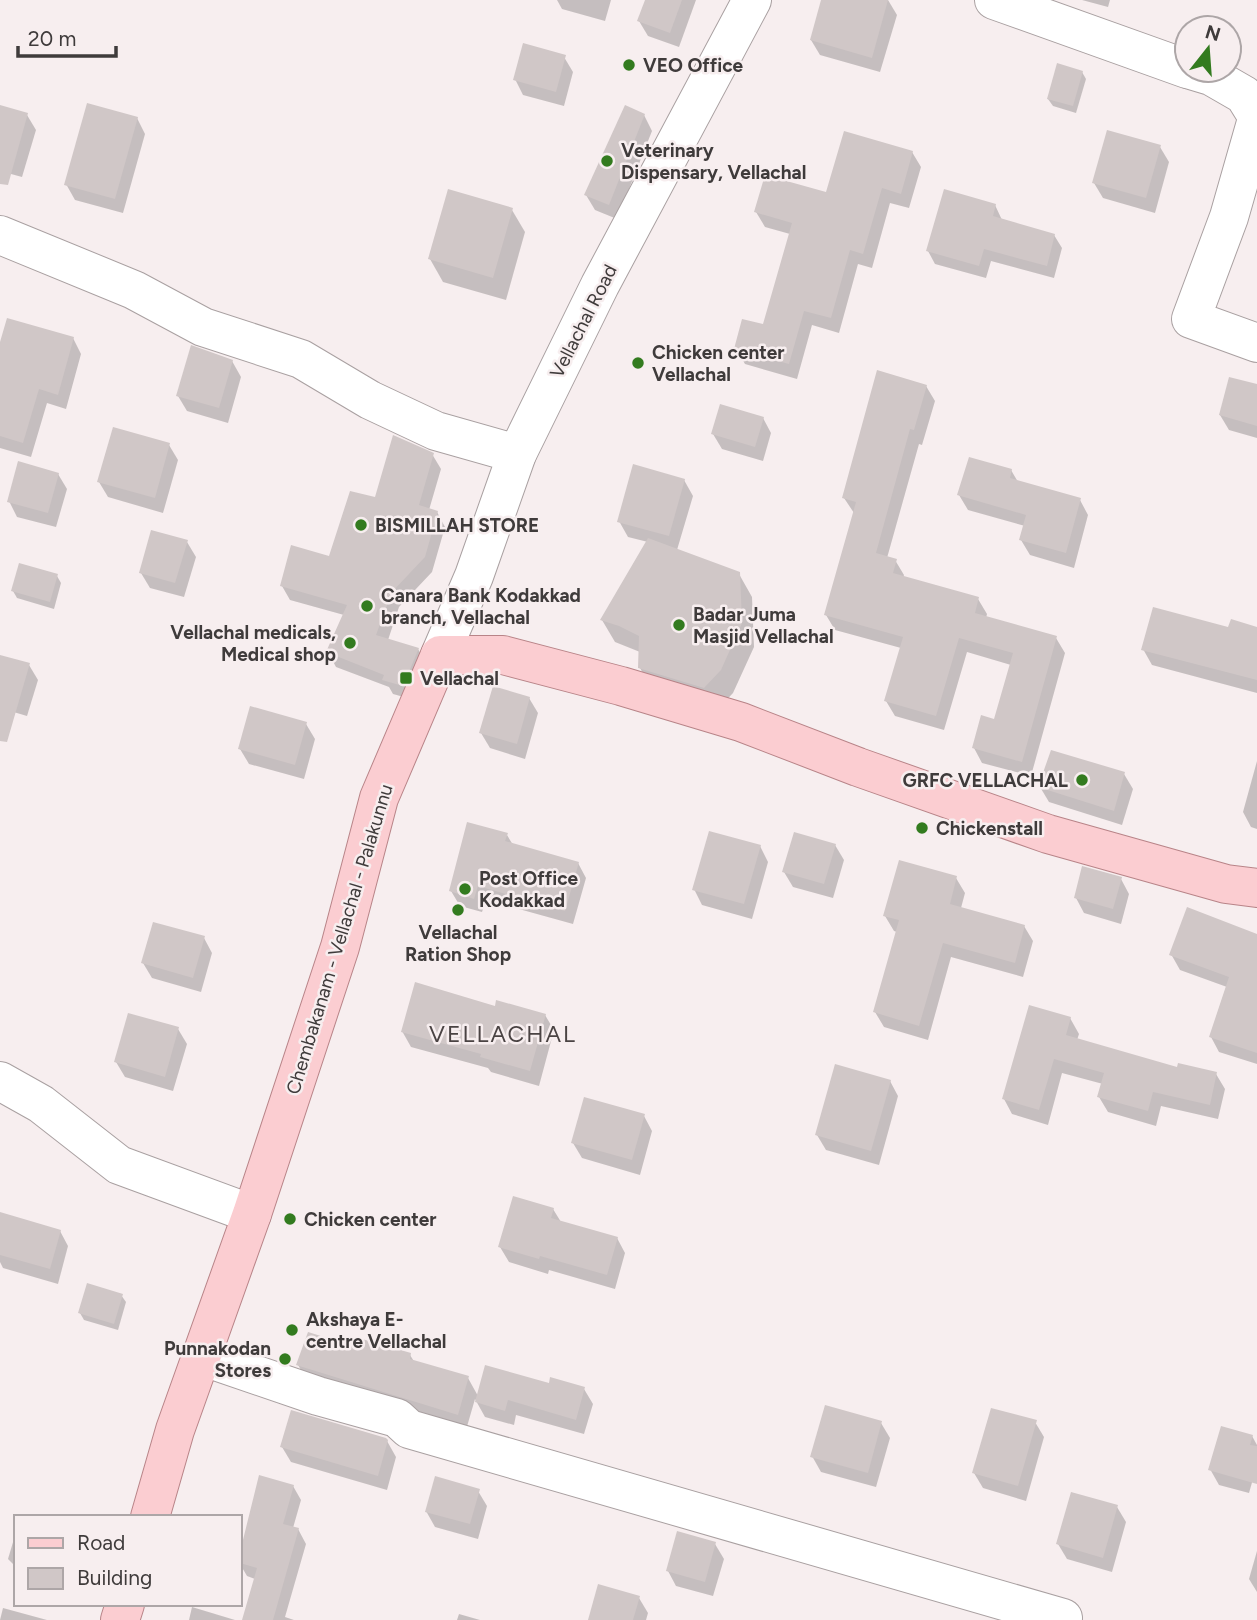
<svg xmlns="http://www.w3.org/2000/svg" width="1257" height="1620" font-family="Figtree,sans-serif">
<rect width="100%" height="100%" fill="#f7eeef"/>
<g fill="#0003">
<path d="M 557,0 L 611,0 L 605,21 L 562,9 Z"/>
<path d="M 647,0 L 696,0 L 679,47 L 648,36 L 639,21 Z"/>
<path d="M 823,0 L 888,0 L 897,15 L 880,72 L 820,55 L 811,40 Z"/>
<path d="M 1082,0 L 1110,0 L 1108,7 Z"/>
<path d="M 564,57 L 573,72 L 564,106 L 523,95 L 515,79 Z"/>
<path d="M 1082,72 L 1086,79 L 1076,113 L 1053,106 L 1048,99 Z"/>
<path d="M 0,107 L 27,115 L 36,130 L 22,177 L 0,171 Z"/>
<path d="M 644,115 L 652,131 L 617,219 L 595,210 L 586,195 Z"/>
<path d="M 137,118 L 145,134 L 123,213 L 75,200 L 66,184 Z"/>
<path d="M 1160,147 L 1169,162 L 1155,213 L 1103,198 L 1094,183 Z"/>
<path d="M 912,152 L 921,167 L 909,208 L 890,203 L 872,268 L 858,264 L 839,333 L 812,325 L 797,379 L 745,364 L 736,349 L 764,327 L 790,234 L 765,227 L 756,212 L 827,194 Z"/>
<path d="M 995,205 L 1002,220 L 1054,235 L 1062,248 L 1054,278 L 991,261 L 986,278 L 935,264 L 928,251 Z"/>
<path d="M 512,210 L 525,232 L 506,300 L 443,282 L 430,259 Z"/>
<path d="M 73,338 L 81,354 L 66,409 L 47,403 L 31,457 L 0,448 L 0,349 Z"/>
<path d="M 232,361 L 241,377 L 228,423 L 187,411 L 178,396 Z"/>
<path d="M 926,386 L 935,401 L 922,445 L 919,444 L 887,558 L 895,560 L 904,575 L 903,578 L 978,599 L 987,614 L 986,618 L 1056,638 L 1065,653 L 1031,776 L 982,763 L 974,748 L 996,721 L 1011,665 L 967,652 L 944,730 L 895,716 L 886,701 L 901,648 L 835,630 L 826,615 L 854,513 L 844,498 Z"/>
<path d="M 1257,386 L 1257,438 L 1229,430 L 1220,415 Z"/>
<path d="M 763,418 L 771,433 L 763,461 L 722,449 L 713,434 Z"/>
<path d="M 169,445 L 178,460 L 163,513 L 108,497 L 99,482 Z"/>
<path d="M 432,454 L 441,469 L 429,510 L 437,512 L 445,527 L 432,572 L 399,607 L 388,640 L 418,649 L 426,663 L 411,699 L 393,694 L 389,687 L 336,667 L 328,652 L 344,615 L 290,600 L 282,586 L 330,558 L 376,500 Z"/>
<path d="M 1011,470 L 1018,482 L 1080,500 L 1088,515 L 1074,568 L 1030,555 L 1021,540 L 1025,526 L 968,510 L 959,495 Z"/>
<path d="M 58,474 L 67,489 L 56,527 L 17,517 L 9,501 Z"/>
<path d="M 684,480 L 693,496 L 677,550 L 739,574 L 752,597 L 754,647 L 733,693 L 717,710 L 653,691 L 640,668 L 640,652 L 615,642 L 602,620 L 648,542 L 628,537 L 619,521 Z"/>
<path d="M 187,542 L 196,557 L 184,597 L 150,588 L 141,573 Z"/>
<path d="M 57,576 L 61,583 L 54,609 L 17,598 L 13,591 Z"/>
<path d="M 1257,628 L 1257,693 L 1152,665 L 1143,649 L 1229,630 Z"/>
<path d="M 0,657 L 29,665 L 38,680 L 27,716 L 0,708 Z"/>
<path d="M 529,698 L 538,713 L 525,759 L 490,748 L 481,733 Z"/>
<path d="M 306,724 L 315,739 L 304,779 L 249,764 L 240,749 Z"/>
<path d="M 1257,761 L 1257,829 L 1251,827 L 1243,812 Z"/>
<path d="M 1124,774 L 1133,789 L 1122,825 L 1049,802 L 1040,787 Z"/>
<path d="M 507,835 L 513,845 L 578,863 L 586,878 L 573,924 L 486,900 L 482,912 L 460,906 L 451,891 Z"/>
<path d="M 835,845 L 844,860 L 833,898 L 793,887 L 784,872 Z"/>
<path d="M 760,846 L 768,862 L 752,919 L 702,905 L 694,889 Z"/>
<path d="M 956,878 L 965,893 L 961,908 L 1024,926 L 1033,941 L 1023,977 L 951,957 L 928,1040 L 884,1027 L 875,1012 L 897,932 L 894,931 L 885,916 Z"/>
<path d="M 1121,879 L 1129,894 L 1121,924 L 1084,913 L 1076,898 Z"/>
<path d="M 1257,936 L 1257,1064 L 1219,1052 L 1211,1037 L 1227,987 L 1180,970 L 1171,954 Z"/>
<path d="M 204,938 L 212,953 L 201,992 L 152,978 L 143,963 Z"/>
<path d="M 496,1008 L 545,1015 L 554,1030 L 539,1086 L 491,1072 L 488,1068 L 411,1047 L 402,1031 Z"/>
<path d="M 1070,1018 L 1079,1034 L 1077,1040 L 1178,1069 L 1216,1074 L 1225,1089 L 1218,1119 L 1161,1106 L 1156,1126 L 1108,1112 L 1099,1097 L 1103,1084 L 1062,1073 L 1048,1125 L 1012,1114 L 1004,1099 Z"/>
<path d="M 178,1029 L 187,1044 L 173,1091 L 125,1077 L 116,1062 Z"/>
<path d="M 890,1081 L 898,1096 L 879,1165 L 826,1150 L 817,1135 Z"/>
<path d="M 644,1116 L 652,1131 L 640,1175 L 582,1158 L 573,1143 Z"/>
<path d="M 553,1209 L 561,1222 L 617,1238 L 625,1253 L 615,1289 L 549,1270 L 548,1274 L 509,1262 L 500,1247 Z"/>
<path d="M 60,1231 L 68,1246 L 58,1284 L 3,1268 L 0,1262 L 0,1233 Z"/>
<path d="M 121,1295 L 126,1302 L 118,1330 L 84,1320 L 80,1313 Z"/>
<path d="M 354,1348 L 410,1355 L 415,1363 L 468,1378 L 478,1396 L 550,1385 L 584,1389 L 593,1404 L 584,1434 L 516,1415 L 514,1425 L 485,1417 L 475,1399 L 466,1430 L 307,1380 L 298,1365 Z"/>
<path d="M 1035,1422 L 1044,1437 L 1026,1501 L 983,1488 L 974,1473 Z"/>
<path d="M 881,1423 L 890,1438 L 876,1487 L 821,1472 L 812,1456 Z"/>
<path d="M 1252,1436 L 1257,1445 L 1257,1465 L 1249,1493 L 1219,1485 L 1210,1469 Z"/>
<path d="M 387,1441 L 396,1457 L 387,1490 L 291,1462 L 282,1447 Z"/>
<path d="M 260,1477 L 293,1486 L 301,1500 L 293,1528 L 298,1529 L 306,1544 L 285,1617 L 294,1620 L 244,1620 L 255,1579 L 247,1576 L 240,1564 L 240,1557 Z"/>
<path d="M 478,1491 L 487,1506 L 478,1539 L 435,1527 L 426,1511 Z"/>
<path d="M 1117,1507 L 1126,1522 L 1112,1572 L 1067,1559 L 1058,1544 Z"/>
<path d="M 16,1532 L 16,1567 L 8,1559 Z"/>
<path d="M 715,1544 L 724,1559 L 713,1596 L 676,1586 L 668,1571 Z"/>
<path d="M 1257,1551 L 1257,1592 L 1249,1579 Z"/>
<path d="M 639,1598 L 648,1613 L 646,1620 L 589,1620 Z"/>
<path d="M 192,1607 L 235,1620 L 189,1620 Z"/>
<path d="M 3,1608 L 47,1620 L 0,1620 Z"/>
<path d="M 459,1614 L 480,1620 L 457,1620 Z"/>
</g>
<g fill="#d0c7c7">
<path d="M 645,0 L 682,0 L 670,33 L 637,21 Z"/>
<path d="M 821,0 L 888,0 L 872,58 L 810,40 Z"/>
<path d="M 523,43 L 566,55 L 556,92 L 513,80 Z"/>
<path d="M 1057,63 L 1083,71 L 1073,106 L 1047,99 Z"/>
<path d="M 87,103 L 138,117 L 115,199 L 64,185 Z"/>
<path d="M 0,105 L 28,113 L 8,185 L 0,184 Z"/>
<path d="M 625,105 L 645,114 L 609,205 L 584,195 Z"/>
<path d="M 1107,130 L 1161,145 L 1146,198 L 1092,183 Z"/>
<path d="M 844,131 L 913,151 L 901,194 L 882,188 L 863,254 L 850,250 L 831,318 L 804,311 L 789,364 L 734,349 L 742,319 L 763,324 L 792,223 L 754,212 L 765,175 L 826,192 Z"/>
<path d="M 448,189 L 513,208 L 493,278 L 428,259 Z"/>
<path d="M 944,189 L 996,204 L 993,216 L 1055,234 L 1047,266 L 984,249 L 979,266 L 926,251 Z"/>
<path d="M 7,318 L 74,337 L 58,395 L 39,389 L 23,443 L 0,436 L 0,342 Z"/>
<path d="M 191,345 L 233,360 L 219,408 L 176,396 Z"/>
<path d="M 877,370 L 927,385 L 914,430 L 910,429 L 876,553 L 897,559 L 893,573 L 979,597 L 975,613 L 1057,636 L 1022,762 L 972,748 L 981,715 L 994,719 L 1013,653 L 959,638 L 936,716 L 884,701 L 903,637 L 824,615 L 856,502 L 842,498 Z"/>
<path d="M 1229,377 L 1257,384 L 1257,426 L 1219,415 Z"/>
<path d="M 720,404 L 764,417 L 755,447 L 711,434 Z"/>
<path d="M 113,427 L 170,443 L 155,498 L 97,482 Z"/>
<path d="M 393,435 L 434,453 L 419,505 L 438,511 L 425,557 L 392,592 L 376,635 L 419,648 L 403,686 L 382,680 L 384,675 L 326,652 L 347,605 L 280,586 L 291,545 L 329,556 L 350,491 L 375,497 Z"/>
<path d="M 969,457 L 1012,469 L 1010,478 L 1081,498 L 1066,553 L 1019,540 L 1026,515 L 957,495 Z"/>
<path d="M 18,461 L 59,473 L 48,513 L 7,502 Z"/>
<path d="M 633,464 L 685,479 L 669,536 L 617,522 Z"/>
<path d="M 151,530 L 188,540 L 175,583 L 139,573 Z"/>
<path d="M 648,538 L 740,572 L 742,623 L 721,670 L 704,688 L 638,668 L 639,636 L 619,626 L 600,620 Z"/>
<path d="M 19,563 L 58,574 L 50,602 L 11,591 Z"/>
<path d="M 1153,607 L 1228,627 L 1231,619 L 1257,627 L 1257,680 L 1141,650 Z"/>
<path d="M 0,655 L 30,663 L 7,742 L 0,741 Z"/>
<path d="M 493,686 L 530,697 L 517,744 L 479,733 Z"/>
<path d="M 250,706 L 307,722 L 295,765 L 238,749 Z"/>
<path d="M 1051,750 L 1125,772 L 1114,811 L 1038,787 Z"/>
<path d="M 467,822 L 508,833 L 505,841 L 579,862 L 565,911 L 478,886 L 474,899 L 449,891 Z"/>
<path d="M 709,831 L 761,845 L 744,904 L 692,890 Z"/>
<path d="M 794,832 L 836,844 L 824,884 L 782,872 Z"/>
<path d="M 899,860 L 957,876 L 950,904 L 1025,925 L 1015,963 L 943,943 L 919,1026 L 873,1012 L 899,920 L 883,916 Z"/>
<path d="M 1082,866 L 1122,877 L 1113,909 L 1074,898 Z"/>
<path d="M 1187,907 L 1257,934 L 1257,1053 L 1209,1037 L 1229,977 L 1169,955 Z"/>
<path d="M 153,922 L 205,936 L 193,978 L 141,963 Z"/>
<path d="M 415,982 L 495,1006 L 496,1000 L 546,1014 L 530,1071 L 480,1057 L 481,1054 L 401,1032 Z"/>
<path d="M 1029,1005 L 1071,1017 L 1066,1035 L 1177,1067 L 1178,1063 L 1217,1072 L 1210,1105 L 1153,1092 L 1148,1111 L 1097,1097 L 1104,1073 L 1054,1059 L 1039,1110 L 1002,1099 Z"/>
<path d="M 128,1013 L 179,1027 L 165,1077 L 114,1062 Z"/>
<path d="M 835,1064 L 891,1080 L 871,1151 L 815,1135 Z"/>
<path d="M 584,1097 L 645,1114 L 632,1160 L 571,1143 Z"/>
<path d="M 513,1196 L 554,1208 L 551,1218 L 618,1237 L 607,1275 L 540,1256 L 539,1259 L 498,1247 Z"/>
<path d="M 0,1212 L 61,1230 L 50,1269 L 0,1255 Z"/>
<path d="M 87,1283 L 123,1294 L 114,1324 L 78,1313 Z"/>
<path d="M 308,1332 L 353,1346 L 355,1337 L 411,1353 L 410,1359 L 469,1376 L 458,1415 L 296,1365 Z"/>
<path d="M 485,1365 L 549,1383 L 550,1377 L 585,1387 L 576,1420 L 508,1400 L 505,1411 L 475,1402 Z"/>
<path d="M 825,1405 L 882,1421 L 868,1473 L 810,1457 Z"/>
<path d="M 991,1408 L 1037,1420 L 1018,1486 L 972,1473 Z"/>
<path d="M 291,1410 L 386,1438 L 388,1440 L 378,1476 L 280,1447 Z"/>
<path d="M 1221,1426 L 1253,1435 L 1250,1445 L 1257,1446 L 1257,1484 L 1208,1470 Z"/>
<path d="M 259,1475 L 294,1485 L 283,1524 L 299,1528 L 273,1620 L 242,1620 L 257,1568 L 240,1563 L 240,1552 Z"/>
<path d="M 435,1476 L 480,1489 L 470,1524 L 425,1512 Z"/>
<path d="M 1071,1492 L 1118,1505 L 1103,1558 L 1056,1544 Z"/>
<path d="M 677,1531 L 716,1542 L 705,1582 L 666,1571 Z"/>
<path d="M 598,1584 L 640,1596 L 633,1620 L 588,1620 Z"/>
</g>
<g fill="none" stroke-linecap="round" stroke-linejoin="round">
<g stroke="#a9a0a1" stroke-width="40">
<g id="minor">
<path d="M 994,0 L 1187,69"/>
<path d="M 1191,70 L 1211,76 L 1244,95 L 1257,116"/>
<path d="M 1257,119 L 1229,217 L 1191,319 L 1257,343"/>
<path d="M 0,235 L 134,290 L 203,327 L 301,359 L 370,400 L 436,431 L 517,454"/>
<path d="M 440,655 L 474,576 L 517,454 L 600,285 L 752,0"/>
<path d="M 0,1081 L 41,1104 L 119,1165 L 252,1214"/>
<path d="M 201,1356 L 318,1396 L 397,1418 L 409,1429 L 1063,1618"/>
</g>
</g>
<g stroke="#b88488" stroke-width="40">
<g id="major">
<path d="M 150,1517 L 175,1430 L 252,1214 L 340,947 L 379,798 L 440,655 L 503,655 L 621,686 L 741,722 L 858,767 L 1048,834 L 1226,884 L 1257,888"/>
<path d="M 120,1620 L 125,1604"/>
</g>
</g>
<use href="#minor" stroke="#fff" stroke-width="38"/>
<use href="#major" stroke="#fbcdd1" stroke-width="38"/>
</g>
<g fill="#337b1f" stroke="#f7eeef" stroke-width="2.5">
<circle cx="629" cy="65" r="7"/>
<circle cx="607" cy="161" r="7"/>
<circle cx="638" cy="363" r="7"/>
<circle cx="361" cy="525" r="7"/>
<circle cx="367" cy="606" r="7"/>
<circle cx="679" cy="625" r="7"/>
<circle cx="350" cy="643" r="7"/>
<rect x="399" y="671" width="14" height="14" rx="3.5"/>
<circle cx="1082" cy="780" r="7"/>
<circle cx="922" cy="828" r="7"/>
<circle cx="465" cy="889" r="7"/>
<circle cx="458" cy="910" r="7"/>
<circle cx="290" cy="1219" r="7"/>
<circle cx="292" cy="1330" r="7"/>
<circle cx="285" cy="1359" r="7"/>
</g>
<g text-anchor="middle" stroke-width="5" stroke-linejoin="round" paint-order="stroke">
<g font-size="19" font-weight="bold" fill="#3f3b3b" stroke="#f7eeef" text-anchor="start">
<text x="643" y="72">VEO Office</text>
<text x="621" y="157">Veterinary<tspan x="621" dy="22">Dispensary, Vellachal</tspan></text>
<text x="652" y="359">Chicken center<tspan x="652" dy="22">Vellachal</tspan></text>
<text x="375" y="532">BISMILLAH STORE</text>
<text x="381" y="602">Canara Bank Kodakkad<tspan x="381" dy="22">branch, Vellachal</tspan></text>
<text x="693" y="621">Badar Juma<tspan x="693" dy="22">Masjid Vellachal</tspan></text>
<text x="336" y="639" text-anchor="end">Vellachal medicals,<tspan x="336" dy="22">Medical shop</tspan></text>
<text x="420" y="685">Vellachal</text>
<text x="1068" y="787" text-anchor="end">GRFC VELLACHAL</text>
<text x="936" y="835">Chickenstall</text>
<text x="479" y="885">Post Office<tspan x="479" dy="22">Kodakkad</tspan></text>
<text x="458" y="939" text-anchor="middle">Vellachal<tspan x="458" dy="22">Ration Shop</tspan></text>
<text x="304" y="1226">Chicken center</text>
<text x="306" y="1326">Akshaya E-<tspan x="306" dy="22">centre Vellachal</tspan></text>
<text x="271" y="1355" text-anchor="end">Punnakodan<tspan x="271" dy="22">Stores</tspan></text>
</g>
<g font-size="19" fill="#3f3b3b" stroke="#f7eeef">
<text transform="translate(583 321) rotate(-63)" y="7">Vellachal Road</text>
<text transform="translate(339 939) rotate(-73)" y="7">Chembakanam - Vellachal - Palakunnu</text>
</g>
<g font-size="23" letter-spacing="2" fill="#4a4343" stroke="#f7eeef">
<text x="503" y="1042">VELLACHAL</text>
</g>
</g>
<rect x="14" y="1515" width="228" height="91" fill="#f7eeef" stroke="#ada6a7" stroke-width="2"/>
<rect x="28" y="1538" width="35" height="10" fill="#fbcdd1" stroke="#ada6a7" stroke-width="2"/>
<text x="77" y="1550" font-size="21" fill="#3f3b3b">Road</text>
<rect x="28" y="1568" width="35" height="21" fill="#d0c7c7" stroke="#ada6a7" stroke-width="2"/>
<text x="77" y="1585" font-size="21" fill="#3f3b3b">Building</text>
<g transform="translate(1208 49) rotate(17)"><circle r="33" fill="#f7eeef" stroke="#ada6a7" stroke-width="2"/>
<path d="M0-5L12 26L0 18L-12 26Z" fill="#337b1f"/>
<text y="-10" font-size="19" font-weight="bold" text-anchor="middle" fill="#3f3b3b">N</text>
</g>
<path d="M18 46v10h98v-10" fill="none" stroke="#3f3b3b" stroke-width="3.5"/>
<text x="28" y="46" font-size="21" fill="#3f3b3b" stroke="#f7eeef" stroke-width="5" paint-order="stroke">20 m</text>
</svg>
